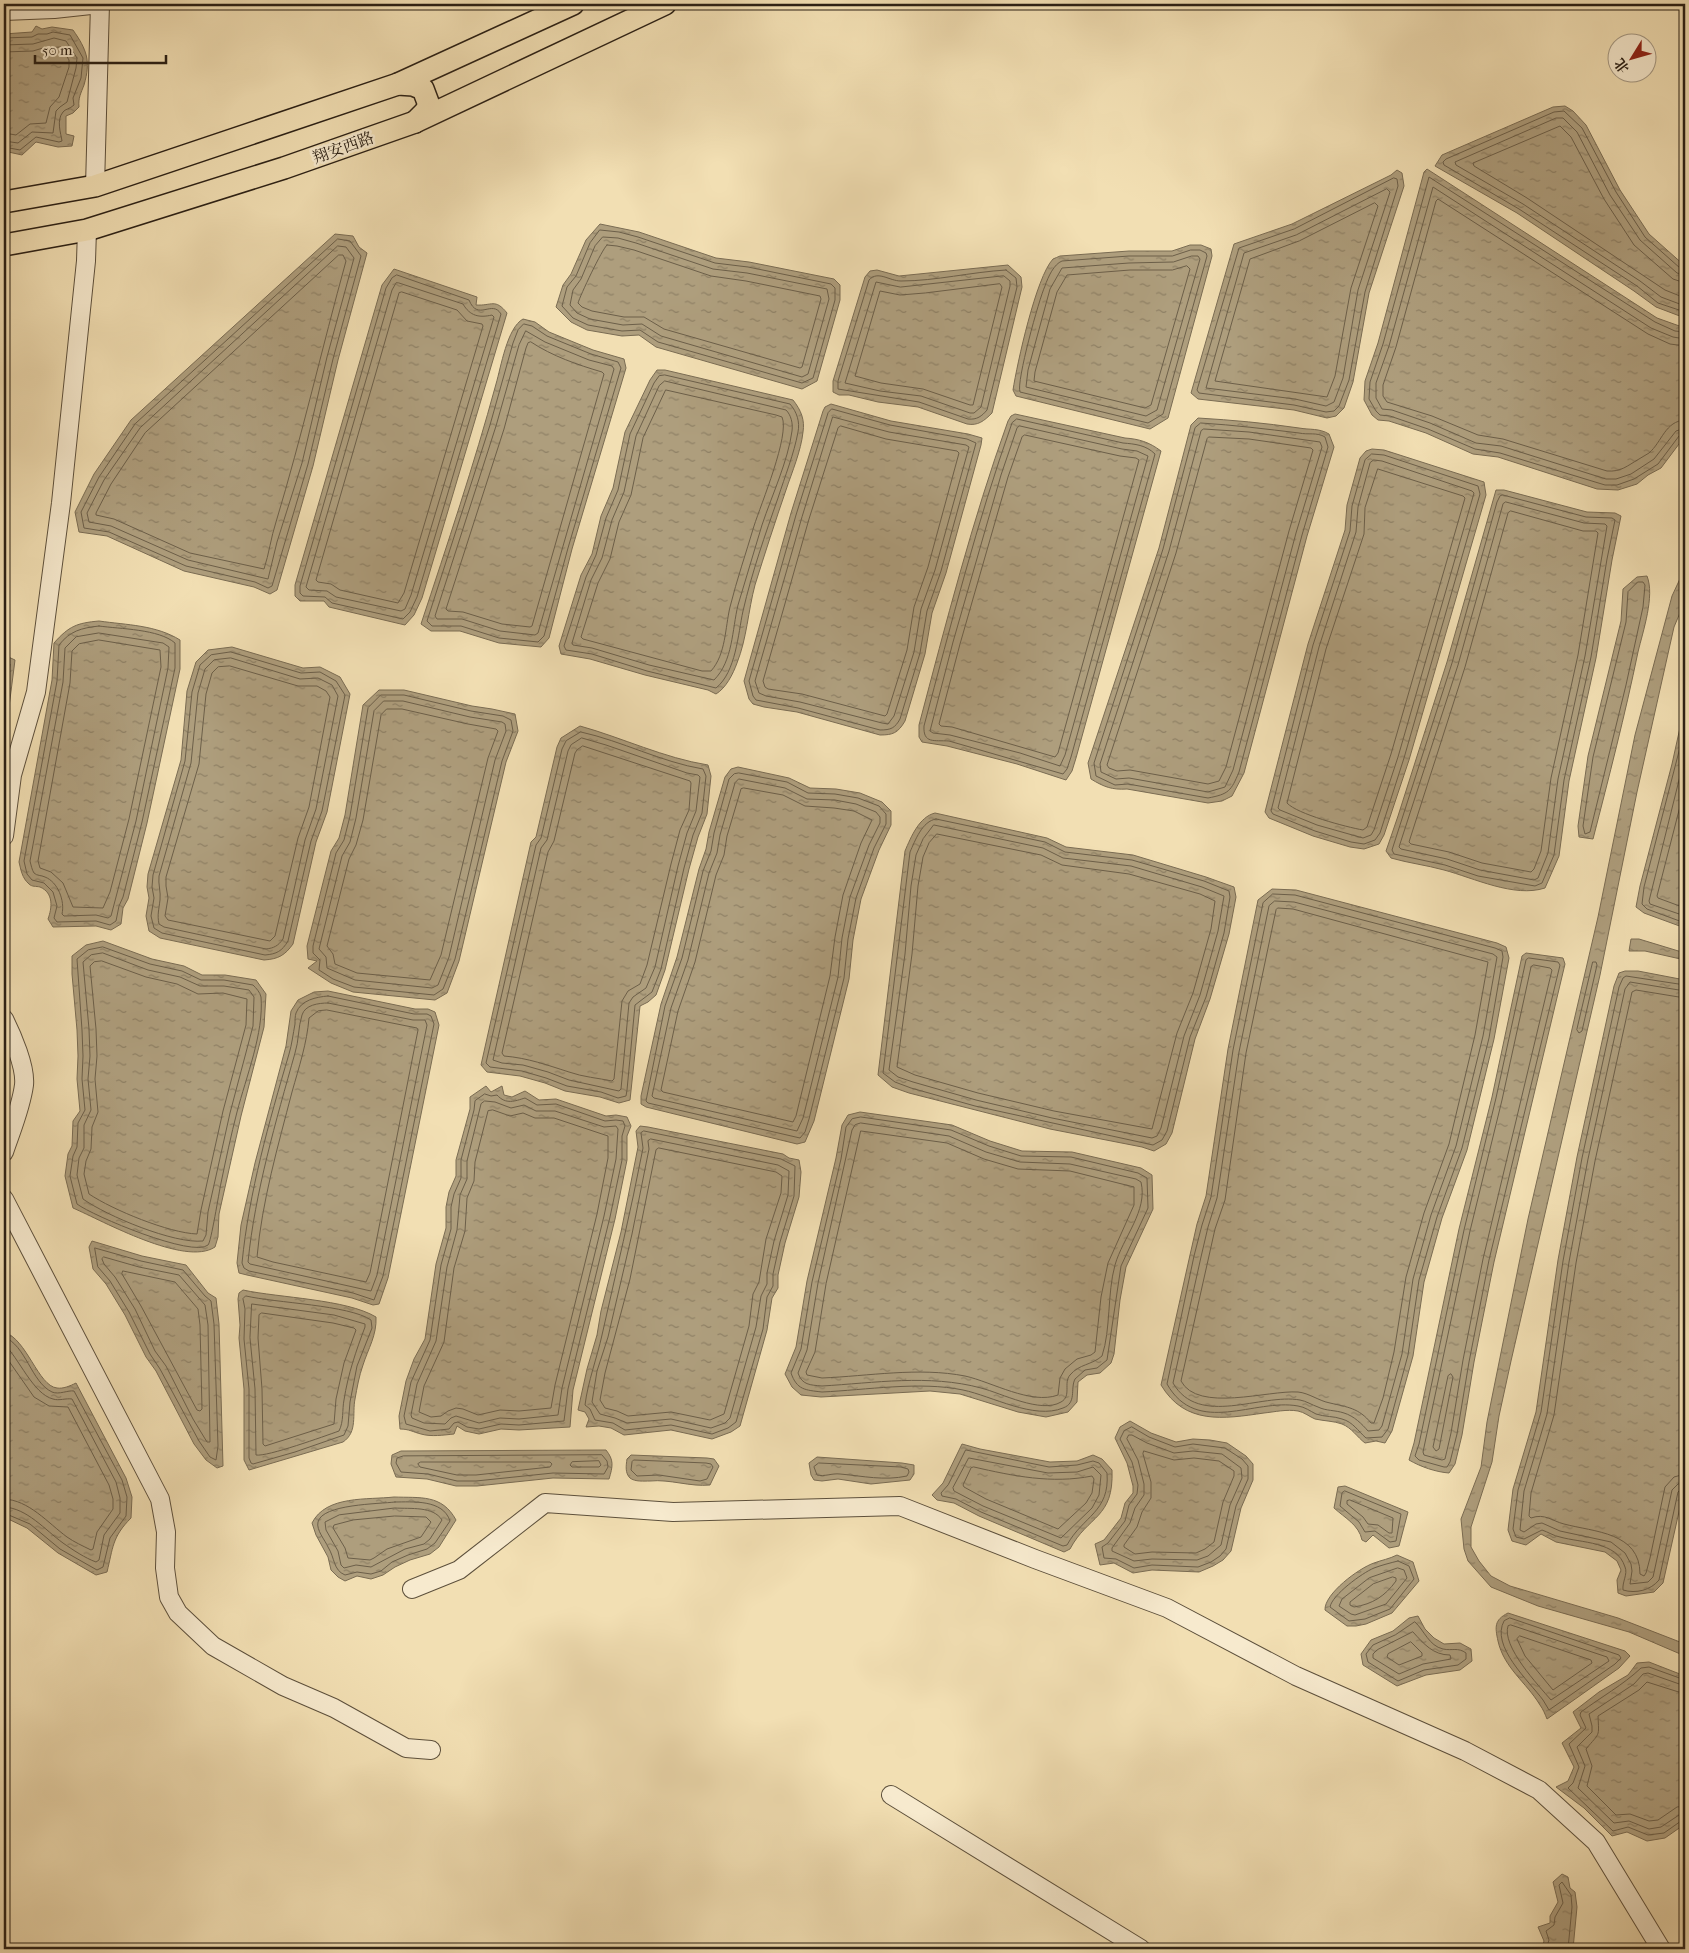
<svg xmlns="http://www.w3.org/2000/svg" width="1689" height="1953" font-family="'IM FELL French Canon','Noto Serif SC',serif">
<defs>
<pattern id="water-ripples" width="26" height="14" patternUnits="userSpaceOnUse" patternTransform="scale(1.25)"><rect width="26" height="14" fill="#ae9e7d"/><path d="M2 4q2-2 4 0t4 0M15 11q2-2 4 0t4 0" fill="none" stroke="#8e8065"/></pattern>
</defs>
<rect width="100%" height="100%" fill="#f2dfb3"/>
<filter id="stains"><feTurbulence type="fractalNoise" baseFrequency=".004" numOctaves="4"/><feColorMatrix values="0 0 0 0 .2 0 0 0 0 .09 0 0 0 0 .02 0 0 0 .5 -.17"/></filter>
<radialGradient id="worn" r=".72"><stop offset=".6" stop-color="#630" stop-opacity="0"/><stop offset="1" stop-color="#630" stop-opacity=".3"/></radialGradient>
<g fill="url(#water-ripples)" stroke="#7a6c53">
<path d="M 36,26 L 42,29 L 52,27 L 73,30 C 87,50 91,61 84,85 C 81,93 78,98 79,107 L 73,113 L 66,116 L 66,134 L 74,136 L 72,146 L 58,147 L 36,142 L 22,155 L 4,151 L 4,34 L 32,32 Z"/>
<path d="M 1565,106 L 1573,111 L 1586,125 L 1620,190 L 1649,234 L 1685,266 L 1685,318 L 1656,307 L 1634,291 L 1517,213 L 1435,166 L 1442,155 L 1553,107 Z"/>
<path d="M 1427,169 L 1657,318 L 1685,328 L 1685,436 L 1661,468 L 1648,475 L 1637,484 L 1618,490 L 1597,489 L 1498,457 L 1473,454 L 1426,433 L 1389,421 L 1378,420 L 1372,415 L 1364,400 L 1365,381 L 1378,343 L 1424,172 Z"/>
<path d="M 1397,170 L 1402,173 L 1404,186 L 1369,293 L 1353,382 L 1344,408 L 1336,416 L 1327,418 L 1294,410 L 1198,399 L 1191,393 L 1234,244 L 1292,224 L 1391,175 Z"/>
<path d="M 600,224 L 639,232 L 716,258 L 749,262 L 834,279 L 840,285 L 840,300 L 817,381 L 802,389 L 656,347 L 639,335 L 622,336 L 587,330 L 571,322 L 556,307 L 563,285 L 571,274 L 586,240 Z"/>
<path d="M 335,234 L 353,236 L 359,247 L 367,253 L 338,360 L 313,466 L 277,590 L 270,594 L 254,587 L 184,571 L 107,536 L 79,532 L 75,512 L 94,474 L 131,420 Z"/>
<path d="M 1190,245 L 1201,245 L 1211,249 L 1212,256 L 1168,418 L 1150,429 L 1016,396 L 1013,390 C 1017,364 1036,277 1053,259 C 1055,258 1058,257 1060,256 L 1129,251 L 1172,251 Z"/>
<path d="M 1008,265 L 1021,277 L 1022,287 L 992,413 C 984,421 978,426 967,424 L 918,407 L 878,402 L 849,395 L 839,395 L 833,392 L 833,381 L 865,277 L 870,271 L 877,270 L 899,276 Z"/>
<path d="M 394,269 L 477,297 L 476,305 C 492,306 495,298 507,313 L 422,598 L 414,615 L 405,625 L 329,607 L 324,601 L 300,601 L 295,596 L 295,585 L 382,285 Z"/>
<path d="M 523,319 L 535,322 L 549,332 L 593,350 L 624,359 L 626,368 L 572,549 L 549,638 L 541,647 L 499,643 L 460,631 L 431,631 L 421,624 C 447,545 474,465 496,384 C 501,367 507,328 523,319 Z"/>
<path d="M 657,370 L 665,370 L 793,400 C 801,410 805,420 803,432 C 801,451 792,472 786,490 C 775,522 765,553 755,585 C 748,611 747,638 737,663 C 733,674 726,688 716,694 L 708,690 L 645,675 L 590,659 L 561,654 L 559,646 L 581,575 L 592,554 L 601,516 L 613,488 L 625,432 L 650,380 Z"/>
<path d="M 831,404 L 891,421 L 968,434 L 982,438 L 981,445 L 946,573 L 932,613 L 925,654 L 905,721 C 898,733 893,735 880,735 L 797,712 L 764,707 L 753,704 L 749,699 L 744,681 L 791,513 L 823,411 L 825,407 Z"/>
<path d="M 1015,414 L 1125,438 C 1139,439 1149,442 1161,451 L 1076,758 L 1072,771 L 1066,780 L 1017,764 L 947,746 L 922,742 L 919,737 L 919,725 C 946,623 972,521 1008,421 L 1011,416 Z"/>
<path d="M 1198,418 C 1232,420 1265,423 1299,428 C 1310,430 1319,428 1329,434 L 1334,447 L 1307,536 L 1244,773 L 1232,796 L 1222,801 L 1208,803 L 1127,789 C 1112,790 1104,787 1091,779 L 1088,763 L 1159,548 L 1191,425 Z"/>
<path d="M 1372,449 L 1384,450 L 1484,482 L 1486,495 L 1409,760 L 1384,835 L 1379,844 L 1364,849 L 1350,847 L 1313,836 L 1269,818 L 1265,812 L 1308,644 L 1345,530 L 1347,505 L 1360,458 L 1366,451 Z"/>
<path d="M 1496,490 L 1504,490 L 1587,512 L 1615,513 L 1621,516 L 1612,560 L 1596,658 L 1569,781 L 1559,856 L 1545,888 C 1514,898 1474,878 1444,870 C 1426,865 1408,863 1391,858 L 1386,851 L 1398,816 L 1447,662 Z"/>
<path d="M 1685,568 L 1685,601 L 1674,627 L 1637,792 L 1600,975 L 1511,1361 L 1499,1416 L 1492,1462 L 1471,1527 L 1471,1547 L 1479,1561 L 1491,1576 L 1510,1586 L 1618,1618 L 1680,1642 L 1685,1645 L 1685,1656 L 1629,1632 L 1538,1606 L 1491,1587 L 1468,1561 L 1464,1549 L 1461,1519 L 1481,1467 L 1487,1422 L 1528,1219 L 1598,917 L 1635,735 L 1672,596 Z"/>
<path d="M 1647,576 C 1655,596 1643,631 1638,652 C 1625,715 1609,777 1593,839 L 1579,837 L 1578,826 L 1588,756 L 1621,621 L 1623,589 L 1637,577 Z"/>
<path d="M 99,621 C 127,625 156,625 180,640 L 180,669 L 147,823 L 128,899 L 123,908 L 121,924 L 111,930 L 96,926 L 53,927 L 48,919 C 52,908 54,893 40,887 C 36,886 32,887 29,884 C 22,878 21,870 19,862 L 52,680 L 54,643 C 69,626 77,623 99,621 Z"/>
<path d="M 232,647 L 303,668 L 320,667 L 340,677 L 350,694 L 327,812 L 316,842 L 293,944 C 285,955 279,959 264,960 L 160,938 L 149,931 L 146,916 L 149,898 L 147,887 L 148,874 L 181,760 L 187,691 L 196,662 L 208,650 Z"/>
<path d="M 4,655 L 15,660 L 4,746 Z"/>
<path d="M 379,690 L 404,690 L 472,706 L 492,709 L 515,714 L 518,731 L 506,762 L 459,961 L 447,993 L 435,1000 L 353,992 L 331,983 L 308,968 L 317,961 L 308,959 L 307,946 L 331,851 L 339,838 L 345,815 L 363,705 Z"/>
<path d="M 1685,705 L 1685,928 L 1644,913 L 1636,907 L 1640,886 L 1672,764 Z"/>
<path d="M 580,726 C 623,738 664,758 708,765 L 711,776 L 707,814 L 698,837 L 689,869 L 665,970 L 656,995 L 648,1002 L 640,1006 L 630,1100 L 619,1103 L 600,1097 L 565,1091 L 545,1083 L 520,1076 L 487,1072 L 481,1065 L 531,842 L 536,837 L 557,747 L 561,738 Z"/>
<path d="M 738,767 L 789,778 L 810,788 L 836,789 L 860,793 L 882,802 L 891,811 L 891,825 L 879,850 L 861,899 L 853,940 L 849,979 L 814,1121 L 805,1142 L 797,1144 L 646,1107 L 641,1104 L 641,1096 L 661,1004 L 677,957 L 699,869 L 706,849 L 709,832 L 725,777 L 731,769 Z"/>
<path d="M 935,813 L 1047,838 L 1066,847 L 1133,855 L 1206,877 L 1234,887 L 1236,897 L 1229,934 L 1210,999 L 1195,1039 L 1172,1133 L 1166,1144 L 1154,1151 L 1142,1147 L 1050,1129 L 909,1093 L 892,1087 L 878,1075 L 905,851 C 911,837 919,817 935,813 Z"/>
<path d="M 1272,889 L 1296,890 L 1497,943 L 1506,947 L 1509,958 L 1494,1039 L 1467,1150 L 1442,1218 L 1424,1282 L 1413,1356 L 1392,1431 L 1385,1443 L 1376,1441 L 1365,1443 C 1357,1437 1352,1428 1342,1424 C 1334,1421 1324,1421 1315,1419 C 1310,1417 1304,1412 1298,1411 C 1287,1409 1274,1412 1264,1413 C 1223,1419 1185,1425 1161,1385 L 1190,1255 L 1197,1224 L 1206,1196 L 1228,1049 L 1258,900 Z"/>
<path d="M 1631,939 L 1639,939 L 1685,953 L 1685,960 L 1645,951 L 1629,951 Z"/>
<path d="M 103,941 L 152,959 L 184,966 L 202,975 L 225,975 L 256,980 L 266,994 L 264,1027 L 241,1116 L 219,1214 L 218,1237 L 215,1247 C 185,1267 103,1221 73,1208 L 65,1176 L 68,1154 L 72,1146 L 73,1121 L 80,1111 L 77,1079 L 78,1056 L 77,1030 L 72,974 L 72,956 L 86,945 Z"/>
<path d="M 1526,953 L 1563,958 L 1565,964 L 1494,1262 L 1474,1362 L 1462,1435 L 1455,1464 L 1449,1473 C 1436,1472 1421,1467 1409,1460 L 1414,1443 L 1459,1229 L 1492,1097 L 1522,956 Z"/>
<path d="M 1625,971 L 1638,971 L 1685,980 L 1685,1485 L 1663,1583 L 1654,1592 L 1626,1596 L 1618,1593 L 1617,1580 L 1621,1570 L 1617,1561 L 1605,1552 L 1556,1542 L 1541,1534 L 1526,1545 L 1512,1541 L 1508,1530 L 1513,1489 L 1536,1412 L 1558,1260 L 1577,1157 L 1614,986 L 1619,973 Z"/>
<path d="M 328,991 L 415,1009 L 428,1009 L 435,1012 L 439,1025 L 388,1278 L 379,1304 L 373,1305 L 352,1298 L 247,1275 L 239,1273 L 237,1263 L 241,1225 L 255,1163 L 286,1046 L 291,1011 L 298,1000 L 314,992 Z"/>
<path d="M 486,1086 L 491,1092 L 502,1086 L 504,1095 L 512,1097 L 525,1091 L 539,1100 L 556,1099 L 606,1116 L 616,1115 L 627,1117 L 631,1126 L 627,1136 L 627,1160 L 615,1219 L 573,1390 L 570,1427 L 519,1430 L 501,1429 L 479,1434 L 465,1431 L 457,1426 L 454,1434 C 444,1435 431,1437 421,1434 C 413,1432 409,1429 400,1429 L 399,1416 L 406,1381 L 414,1359 L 425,1339 L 436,1264 L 446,1228 L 446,1207 L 449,1192 L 456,1176 L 456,1160 L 470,1109 L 470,1097 Z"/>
<path d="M 860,1112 L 952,1125 L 990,1141 L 1022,1151 L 1072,1152 L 1141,1168 L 1152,1175 L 1153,1209 L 1126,1267 L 1120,1300 L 1114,1354 L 1111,1363 L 1100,1373 L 1087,1375 L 1078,1382 L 1077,1402 L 1068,1412 L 1046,1417 L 1018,1412 L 960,1394 L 930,1391 L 821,1397 L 801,1395 L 792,1387 L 785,1374 L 796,1347 L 807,1281 L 836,1158 L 842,1125 L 848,1115 Z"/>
<path d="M 640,1126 L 648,1127 L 783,1154 L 789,1158 L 799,1160 L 801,1172 L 799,1197 L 785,1243 L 778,1275 L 778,1288 L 772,1298 L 767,1330 L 740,1426 L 731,1432 L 712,1439 L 671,1430 L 624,1435 L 611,1428 L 599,1426 L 586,1427 L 589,1419 L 585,1412 L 578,1410 L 587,1369 L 597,1335 L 601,1311 L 621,1232 L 638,1147 L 636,1131 Z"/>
<path d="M 92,1241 L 142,1256 L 186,1265 L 208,1293 L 216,1298 L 219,1324 L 223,1466 L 217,1468 L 206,1460 L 194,1444 L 156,1371 L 146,1357 L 125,1315 L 106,1284 L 93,1269 L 89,1247 Z"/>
<path d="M 243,1290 C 280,1298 346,1299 376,1317 C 377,1335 368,1349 363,1365 C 359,1376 357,1388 355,1399 C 352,1414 358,1432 343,1442 L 249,1470 L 244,1460 L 244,1389 L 239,1338 L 240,1325 L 238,1299 L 239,1293 Z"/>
<path d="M 4,1332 C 27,1339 38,1386 57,1388 C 63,1389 70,1386 76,1383 L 126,1478 L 132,1497 L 131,1518 C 112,1537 113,1548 107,1572 L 96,1575 L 58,1553 L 27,1528 L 4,1517 Z"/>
<path d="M 1130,1421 L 1151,1433 L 1176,1442 L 1193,1439 L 1210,1440 L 1227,1443 L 1246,1456 L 1253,1464 L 1253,1480 L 1241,1508 L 1231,1551 L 1223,1560 L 1213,1566 L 1199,1572 L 1152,1570 L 1133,1573 L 1114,1563 L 1100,1565 L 1095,1544 L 1104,1540 L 1121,1518 L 1125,1503 L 1133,1493 L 1133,1486 L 1127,1463 L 1115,1438 L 1120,1427 Z"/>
<path d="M 962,1444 L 980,1449 L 1050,1462 L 1077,1461 L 1093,1455 L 1102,1459 L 1112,1470 C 1114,1519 1088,1515 1070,1549 L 1064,1552 L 979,1516 L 954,1503 L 937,1500 L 932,1495 L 943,1483 Z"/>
<path d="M 606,1450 C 614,1460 613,1466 609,1479 L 553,1478 L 477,1486 L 456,1486 L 427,1479 L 396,1477 L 391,1464 L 392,1455 L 401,1451 Z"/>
<path d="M 631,1455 L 707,1458 L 714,1459 L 719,1466 L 710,1485 C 690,1487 670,1479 650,1481 C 644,1481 635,1482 630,1478 C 625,1473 626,1466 627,1459 Z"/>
<path d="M 817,1457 L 902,1463 L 914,1465 L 914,1474 L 910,1480 L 871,1484 L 838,1479 L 822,1481 L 814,1480 L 811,1475 L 809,1463 Z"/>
<path d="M 1345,1486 L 1408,1512 L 1399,1546 L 1389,1548 L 1373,1535 L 1366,1542 L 1362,1540 C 1359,1525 1345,1518 1334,1508 L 1338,1487 Z"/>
<path d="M 394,1497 C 420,1498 442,1494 456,1520 L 439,1547 L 430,1554 L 410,1560 L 395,1567 L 383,1575 L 371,1579 L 357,1576 L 345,1581 L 338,1577 L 331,1570 L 328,1557 L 316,1535 L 312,1523 C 326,1495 368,1500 394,1497 Z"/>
<path d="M 1397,1555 L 1413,1562 L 1419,1581 L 1392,1613 L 1366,1624 L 1356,1626 L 1347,1626 L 1325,1610 C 1324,1594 1359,1568 1374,1563 C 1382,1560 1389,1559 1397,1555 Z"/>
<path d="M 1508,1613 L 1625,1651 L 1630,1656 L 1619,1668 L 1547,1719 C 1545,1714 1543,1709 1540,1705 C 1526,1682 1504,1668 1498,1641 C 1495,1627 1494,1620 1508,1613 Z"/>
<path d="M 1418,1616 L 1425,1629 L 1434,1638 L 1444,1644 L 1460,1643 L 1471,1649 L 1472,1661 L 1460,1670 L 1426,1675 L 1397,1686 L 1363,1665 L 1361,1654 L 1371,1640 L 1393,1631 L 1409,1618 Z"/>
<path d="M 1649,1662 L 1685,1676 L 1685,1824 L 1665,1838 L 1647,1841 L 1627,1832 L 1612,1836 L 1584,1808 L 1556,1787 L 1568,1781 L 1574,1767 L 1562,1743 L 1581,1728 L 1573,1712 L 1599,1692 L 1628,1675 L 1637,1663 Z"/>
<path d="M 1562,1874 L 1568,1877 L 1570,1888 L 1575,1892 L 1577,1907 L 1573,1949 L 1542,1949 L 1544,1941 L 1538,1927 L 1550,1923 L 1550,1916 L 1558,1902 L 1553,1882 Z"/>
</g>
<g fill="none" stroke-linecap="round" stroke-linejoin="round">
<g stroke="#6c5f49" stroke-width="1">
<path d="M 4,38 L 32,37 L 38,34 L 47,34 L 53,32 L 70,35 L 83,58 L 81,78 L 73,98 L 74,105 C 70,109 65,109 63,112 C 56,120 61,134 62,141 L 59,142 L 36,137 L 20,150 L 4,147"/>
<path d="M 4,45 L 33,44 L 54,38 L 66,41 L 77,58 L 76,68 L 67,102 L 60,107 L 56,111 L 53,133 L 32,132 L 18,143 L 4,141"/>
<path d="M 4,52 L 33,51 L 43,48 L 61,47 L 69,60 L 69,67 L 59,97 L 50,107 L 46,123 L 30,124 L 16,135 L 4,133"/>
<path d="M 1394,178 L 1397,179 L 1398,186 L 1365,292 L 1349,380 L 1339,406 L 1334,411 L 1326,412 L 1294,405 L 1199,393 L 1197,390 L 1239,248 L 1294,229 Z"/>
<path d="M 1387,189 L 1390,192 L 1358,290 L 1343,378 L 1334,402 L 1326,406 L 1295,399 L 1206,388 L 1244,253 L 1296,235 Z"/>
<path d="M 1375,203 L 1378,206 L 1351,288 L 1335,376 L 1327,397 L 1215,381 L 1250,259 L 1299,241 Z"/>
<path d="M 600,230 L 619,232 L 638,237 L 715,263 L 748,267 L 831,284 L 835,288 L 835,300 L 813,378 L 802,383 L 658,342 L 640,330 L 622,331 L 588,325 L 573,318 L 562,306 L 567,287 L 576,276 L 590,243 Z"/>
<path d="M 603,237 L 618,238 L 636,243 L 713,269 L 747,273 L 827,289 L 829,299 L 808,374 L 802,377 L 661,336 L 642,324 L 623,325 L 590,319 L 577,313 L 570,305 L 573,290 L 581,279 L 595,246 Z"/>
<path d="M 338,239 L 350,241 L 361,256 L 333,359 L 308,464 L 272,586 L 268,588 L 255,582 L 186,566 L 109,532 L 84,528 L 81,512 L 99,477 L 135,424 Z"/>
<path d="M 607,245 L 617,246 L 634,250 L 711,276 L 746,281 L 820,296 L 821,299 L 802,367 L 800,368 L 664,329 L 644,317 L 624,317 L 592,311 L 582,307 L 578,303 C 580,296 602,249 607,245 Z"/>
<path d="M 338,246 L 346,247 L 354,258 L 327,357 L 302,463 L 277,542 L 268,579 L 188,560 L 111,526 L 89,522 L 87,513 L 104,480 L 140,428 Z"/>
<path d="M 1191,250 L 1200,250 L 1206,253 L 1207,256 L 1163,414 L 1148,423 L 1020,392 C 1016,382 1039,299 1045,286 C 1048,277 1054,264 1062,261 L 1129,256 L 1172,256 Z"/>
<path d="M 339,255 L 343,255 L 346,261 C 322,348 302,436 276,522 C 271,537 269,554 264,569 L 190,553 L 114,519 L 96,515 L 96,513 L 111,484 L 145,433 Z"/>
<path d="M 1192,256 L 1198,256 L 1200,259 L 1157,410 L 1146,416 L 1026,387 L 1028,370 L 1050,289 L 1062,268 L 1129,263 L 1173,262 Z"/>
<path d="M 1187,266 L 1190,269 L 1151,405 L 1145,408 L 1034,381 L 1035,372 L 1057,292 L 1067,275 L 1130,270 L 1172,270 Z"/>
<path d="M 1685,269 L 1680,268 L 1645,237 L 1616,192 L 1582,128 L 1564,111 L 1554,112 L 1446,159 L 1443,162 L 1444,165 L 1519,209 L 1637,286 L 1658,303 L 1685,312"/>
<path d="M 1006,270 L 1016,278 L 1017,287 L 987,410 C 982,416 977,420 968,419 L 919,402 L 838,389 L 838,381 L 869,280 C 878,270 889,281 901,281 C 936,281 971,272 1006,270 Z"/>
<path d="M 397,275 L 469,300 C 478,322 492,299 501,314 L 417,597 L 410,612 L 403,619 L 332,603 L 325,597 L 303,596 L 300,593 L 300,586 L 386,288 L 392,278 Z"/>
<path d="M 1685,275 L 1677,273 L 1640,240 L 1610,195 L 1577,132 L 1563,118 L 1556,118 L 1455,162 L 1456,165 L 1523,204 L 1640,281 L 1661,297 L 1685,306"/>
<path d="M 1004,276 L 1010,281 L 1010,286 L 981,407 L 974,413 L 970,413 L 921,396 L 880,391 L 845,383 L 876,282 L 900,287 Z"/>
<path d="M 399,283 L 463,304 C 470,316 479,318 492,315 L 494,317 L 411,595 L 405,609 L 401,611 L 336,597 L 327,591 L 309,590 L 306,587 L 392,290 L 396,283 Z"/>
<path d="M 1685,283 L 1673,279 L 1634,245 L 1604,199 L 1571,137 L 1560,126 L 1473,163 L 1474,166 L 1527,198 L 1665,290 L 1685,298"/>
<path d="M 1000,284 L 1002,287 L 973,405 L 970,405 L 923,389 L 881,383 L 855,376 L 880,291 L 900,295 L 925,293 Z"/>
<path d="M 402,292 L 457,310 L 467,321 L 482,324 L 483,326 L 404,593 L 398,603 L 340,590 L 331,584 L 318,582 L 316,580 L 399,293 Z"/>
<path d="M 524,324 L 532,326 L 547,336 L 591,354 L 618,362 L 621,368 L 568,548 L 544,636 L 538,642 L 499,638 L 461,626 L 432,626 L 427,621 L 490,425 L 513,343 L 518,330 Z"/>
<path d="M 526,331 L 545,342 L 589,360 L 612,366 L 614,369 L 538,633 L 535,635 L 500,631 L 462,619 L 437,619 L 435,616 L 496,426 L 519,345 Z"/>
<path d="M 1685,332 L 1675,331 L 1655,322 L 1429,177 L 1383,344 L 1370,382 L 1369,399 L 1376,411 L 1380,415 L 1390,416 L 1428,429 L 1475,449 L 1500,453 L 1605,485 L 1617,485 L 1634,479 L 1658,464 L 1679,436 L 1685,434"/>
<path d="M 1685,339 L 1673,337 L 1651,328 L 1433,187 L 1389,346 L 1376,383 L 1376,398 L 1382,409 L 1392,410 L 1430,423 L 1476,443 L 1501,446 L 1606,479 L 1616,479 L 1631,474 L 1654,459 L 1676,431 L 1685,428"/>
<path d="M 531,342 C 552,356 578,365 602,372 L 604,374 L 532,626 L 530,627 L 502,624 L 463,612 L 448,611 L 446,609 L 504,429 L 526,348 L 528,343 Z"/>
<path d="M 1685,346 L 1670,344 L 1648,334 L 1438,199 L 1436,201 L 1396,347 L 1383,385 L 1383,396 L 1387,402 L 1432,416 L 1478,435 L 1503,439 L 1607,471 C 1621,472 1627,466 1639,459 C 1642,457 1646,455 1649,453 C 1662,442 1665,421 1685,420"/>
<path d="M 665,375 L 790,404 C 797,412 800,422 798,432 C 794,454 785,476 778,498 C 765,535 752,572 743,611 C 738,634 736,672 716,688 L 647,671 L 592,654 L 566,650 L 564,646 L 586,577 L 596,555 L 606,518 L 618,490 L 630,434 L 654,383 L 659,376 Z"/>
<path d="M 665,381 L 786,410 C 791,415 793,423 792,431 C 788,461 772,495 762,525 C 754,552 746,578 738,605 C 732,630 733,661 714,680 L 649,665 L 592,648 L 573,645 L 572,643 L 591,580 L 602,558 L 612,520 L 624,492 L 636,436 L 659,386 Z"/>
<path d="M 666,390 L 776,415 L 782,417 C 790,435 761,504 754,526 C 746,553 737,579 730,607 C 725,628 726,654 711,671 L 702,671 L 583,639 L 581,637 L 598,583 L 610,559 L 619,522 L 631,495 L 643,438 Z"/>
<path d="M 832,409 L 890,425 L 967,439 L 976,443 L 941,571 L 927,611 L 920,653 L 900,719 C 895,728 891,730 880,730 L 798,708 L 756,700 L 753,696 L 749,681 L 796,515 L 828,413 Z"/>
<path d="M 833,417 L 889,432 L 966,445 L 969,447 L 935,570 L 921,609 L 914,652 L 894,716 L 888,724 L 882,723 L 800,702 L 766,696 L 759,693 L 755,681 L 802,517 Z"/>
<path d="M 1017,419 L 1123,443 C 1135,444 1146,445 1155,454 L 1071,757 L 1067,769 L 1063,774 L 949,741 C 934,740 923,744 924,726 C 951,624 977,522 1012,423 Z"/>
<path d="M 1201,423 C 1234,425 1266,429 1299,433 C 1308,435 1317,432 1325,437 L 1328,447 L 1302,535 L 1239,772 C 1231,791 1229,794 1208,798 L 1128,784 L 1115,785 L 1096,776 L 1094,763 L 1163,549 L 1195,428 Z"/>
<path d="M 841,426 L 886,439 L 957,451 L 959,453 L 928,567 L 914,607 L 907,650 L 887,714 L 885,716 L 802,694 L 768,689 L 765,687 L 763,681 L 809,519 L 838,428 Z"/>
<path d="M 1020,426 L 1122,449 L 1137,451 L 1148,456 L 1065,755 L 1060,766 L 1020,753 L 950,735 L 933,733 L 930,731 L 953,642 L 1001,475 L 1017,428 Z"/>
<path d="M 1204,429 L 1249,432 L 1320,442 L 1322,447 L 1296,533 L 1233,770 L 1225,787 L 1208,792 L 1129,778 L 1116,779 L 1101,772 L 1100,764 L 1169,551 L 1201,431 Z"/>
<path d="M 1025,435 L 1120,456 L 1136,458 L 1139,460 L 1058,753 L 1055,757 L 952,727 L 941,726 L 939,724 L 960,644 L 1008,477 L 1022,437 Z"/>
<path d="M 1209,437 L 1249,439 L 1311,448 L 1313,450 L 1289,531 L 1226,767 L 1219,781 L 1208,784 L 1130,770 L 1117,771 L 1109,768 L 1107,765 L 1176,553 L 1207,439 Z"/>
<path d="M 1372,454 L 1384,455 L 1478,486 L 1480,494 L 1404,758 L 1380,833 L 1375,840 L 1364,844 L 1351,842 L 1315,831 L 1273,814 L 1271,811 L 1313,645 L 1350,531 L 1352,506 L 1365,460 Z"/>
<path d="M 1374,460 L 1382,461 L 1472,491 L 1474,493 L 1398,757 L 1374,830 L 1371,835 L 1363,838 L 1317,825 L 1280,810 L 1278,808 L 1319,647 L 1356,532 L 1358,507 L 1370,463 Z"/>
<path d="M 1378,469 L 1463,496 L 1465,498 L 1391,754 L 1367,827 L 1363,830 C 1346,827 1297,814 1287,803 L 1326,649 L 1364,534 L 1365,508 Z"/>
<path d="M 1503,495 L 1586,517 L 1612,518 L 1615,520 L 1607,559 L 1591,657 L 1564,780 L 1554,855 L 1542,883 L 1535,886 L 1478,876 L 1445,865 L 1394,854 L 1392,850 L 1452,663 L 1497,502 L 1500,496 Z"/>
<path d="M 1506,502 L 1584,523 L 1605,524 L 1607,526 L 1585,656 L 1558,779 L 1548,853 L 1538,878 L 1534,880 L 1480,870 L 1447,859 L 1401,849 L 1399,847 L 1458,665 L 1503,504 Z"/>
<path d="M 1511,511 L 1583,531 L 1596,531 L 1598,533 L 1578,655 L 1551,778 L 1541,851 L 1534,869 L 1531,872 L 1482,863 L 1449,852 L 1411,844 L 1409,842 L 1465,667 L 1508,513 Z"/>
<path d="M 1638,582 L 1643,582 L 1645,585 L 1643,607 L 1626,685 L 1590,832 L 1585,834 L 1583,826 L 1593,757 L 1626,622 L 1628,592 Z"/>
<path d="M 99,626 C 120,629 159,629 175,643 L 175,668 L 142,822 L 123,897 L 119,906 L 116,921 L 110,925 L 96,921 L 57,922 L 54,918 L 57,906 L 53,892 L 44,883 L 32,880 L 27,874 L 24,861 L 57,681 L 59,645 C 70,631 81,628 99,626 Z"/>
<path d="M 99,633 L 163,643 L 169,647 L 168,668 L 136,821 L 111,916 L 108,918 L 96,915 L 64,916 L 62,914 C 65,901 58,882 45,877 C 41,875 37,876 34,873 C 32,870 31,865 30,861 L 63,682 L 65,648 L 76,637 Z"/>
<path d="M 99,640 L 160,650 L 161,667 L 129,819 L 110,892 L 103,908 L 73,907 L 63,883 L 51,872 L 40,868 L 38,861 L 70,683 L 72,651 L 79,644 Z"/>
<path d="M 231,652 L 301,673 L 320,672 L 336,681 L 345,695 L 322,811 L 311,841 L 288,941 C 282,951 277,954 265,955 L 162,933 L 154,928 L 151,916 L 154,898 L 152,887 L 153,875 L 185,761 L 192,692 L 200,665 L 211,655 Z"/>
<path d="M 231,658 L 300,679 L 318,678 L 332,685 L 338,696 L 316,809 L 305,840 L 283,939 C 278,946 274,948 266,949 L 164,927 L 159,924 C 157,915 159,909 160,900 C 161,892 158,884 159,876 L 191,763 L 198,693 L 205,669 L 214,660 Z"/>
<path d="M 4,660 L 10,664 L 4,713"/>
<path d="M 230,666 L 298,686 L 317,686 L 326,691 L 330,697 L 309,807 L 298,838 L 275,936 L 270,941 L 168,920 L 165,916 L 168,898 L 166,886 L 166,877 L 199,764 L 206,694 L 212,673 L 218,667 Z"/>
<path d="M 381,695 L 404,695 L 471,711 L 503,716 L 511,720 L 513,731 L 502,761 L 455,959 L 443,989 L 434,995 L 354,987 L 333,979 L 319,970 L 320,960 L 313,953 L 313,946 L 336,853 L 344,840 L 350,816 L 368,708 Z"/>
<path d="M 384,701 L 403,701 L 470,717 L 502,722 L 505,724 L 506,731 L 495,760 L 449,957 L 438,985 L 432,988 L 355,980 L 327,968 L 326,957 L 319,949 L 342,856 L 350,842 L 356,818 L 374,711 Z"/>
<path d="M 387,709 L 402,709 L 468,724 L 496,729 L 498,731 L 488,758 L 441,955 L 430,980 L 357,973 L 335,964 L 333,954 L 327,946 L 349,859 L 356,845 L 363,820 L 381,715 Z"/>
<path d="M 1685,728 L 1644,887 L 1642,904 L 1647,909 L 1685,923"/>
<path d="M 581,732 C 622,741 661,762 703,769 L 706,776 L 702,813 L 693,835 L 684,868 L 661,969 L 652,992 L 635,1005 L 627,1090 L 626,1096 L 618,1098 L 601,1092 L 567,1086 L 546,1078 L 522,1071 L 490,1067 L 486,1063 L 536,845 L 541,838 L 562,749 L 566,741 Z"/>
<path d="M 582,738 L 606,745 L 687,773 L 698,775 L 700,777 L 696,811 L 687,833 L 678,866 L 655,967 L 646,988 L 633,997 L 629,1003 L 621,1089 L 619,1091 L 569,1080 L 548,1072 L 523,1065 L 502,1063 L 493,1060 L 541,848 L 547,840 L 568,751 L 571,745 Z"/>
<path d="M 583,746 L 690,781 L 691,783 L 689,810 L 680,830 L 671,864 L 647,965 L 640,984 L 628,991 L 622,1001 L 614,1079 L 612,1081 C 598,1078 583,1077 569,1072 C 547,1065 528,1058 504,1056 L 502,1053 L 548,852 L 554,841 L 575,753 L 577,750 Z"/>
<path d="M 1685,756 L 1649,901 L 1650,904 L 1685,916"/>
<path d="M 739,773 L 787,782 L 808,793 L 835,794 L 858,798 L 879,806 L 886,814 L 886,824 L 874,848 L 856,898 L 848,939 L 844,978 L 809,1119 L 805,1132 L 800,1138 L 648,1103 L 646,1101 L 665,1006 L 682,958 L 703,871 L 711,851 L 714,833 L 729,779 L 734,774 Z"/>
<path d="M 739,779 L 785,788 L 807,799 L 835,800 L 856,804 L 876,812 L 880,817 L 880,823 L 869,845 L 850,897 L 842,938 L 838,977 L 803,1118 L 797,1131 L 654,1098 L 652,1096 L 671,1008 L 688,960 L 709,873 L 717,853 L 720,835 L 735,783 Z"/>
<path d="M 1685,787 L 1657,896 L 1658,898 L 1685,908"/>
<path d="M 744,788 L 783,795 L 805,806 L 834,808 L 854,811 L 872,820 L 861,843 L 843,895 L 835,937 L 830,976 L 796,1116 L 793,1122 L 663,1092 L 661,1090 L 678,1011 L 695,962 L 716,875 L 724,855 L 727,836 L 741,789 Z"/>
<path d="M 936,819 L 1045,842 L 1065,852 L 1132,860 L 1204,881 L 1229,891 L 1230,897 L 1224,933 L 1206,997 L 1190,1037 L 1167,1131 L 1162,1140 L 1153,1145 L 975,1106 L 911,1088 L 895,1082 L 883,1073 L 910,852 C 915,841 922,821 936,819 Z"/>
<path d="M 934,825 L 1043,848 L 1063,858 L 1131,866 L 1202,887 L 1224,896 L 1218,931 L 1200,995 L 1184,1036 L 1161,1128 L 1157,1136 L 1152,1138 L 1052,1118 L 976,1100 L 913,1082 L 898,1077 L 889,1070 L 905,954 L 911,886 L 916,855 L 923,839 Z"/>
<path d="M 937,834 L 1041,855 L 1062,865 L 1129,874 L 1200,894 L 1215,901 L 1211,929 L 1193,993 L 1177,1033 L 1152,1129 L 1054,1111 L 978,1093 L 915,1075 L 897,1067 L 912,954 L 918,886 L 923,857 L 929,843 Z"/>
<path d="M 1273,894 L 1295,895 L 1495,948 L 1502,951 L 1503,957 L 1489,1038 L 1462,1148 L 1437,1217 L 1419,1280 L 1408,1355 L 1388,1429 L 1382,1437 L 1366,1438 C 1358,1431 1353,1422 1342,1419 C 1334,1416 1325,1417 1316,1414 C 1310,1411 1305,1407 1298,1406 C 1255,1398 1197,1437 1167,1384 L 1194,1256 L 1202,1225 L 1211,1197 L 1233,1050 L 1263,903 Z"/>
<path d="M 1275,901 L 1294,902 L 1493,954 L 1497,957 L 1483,1036 L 1456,1146 L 1431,1215 L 1413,1279 L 1402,1354 L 1382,1426 L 1379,1430 L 1368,1431 C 1362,1424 1354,1416 1344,1413 C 1335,1410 1326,1411 1318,1407 C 1312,1405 1306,1401 1300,1400 C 1261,1393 1199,1428 1173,1383 L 1201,1257 L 1208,1227 L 1217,1198 L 1239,1052 L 1269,906 Z"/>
<path d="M 1278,908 L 1293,909 L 1488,962 L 1475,1035 L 1449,1144 L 1424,1213 L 1406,1277 L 1394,1352 L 1383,1398 L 1374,1423 L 1371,1423 C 1359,1408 1347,1407 1330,1403 C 1319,1401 1309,1393 1298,1392 C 1268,1390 1198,1413 1181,1381 L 1215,1229 L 1225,1200 L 1246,1053 L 1276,910 Z"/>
<path d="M 103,947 L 150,964 L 182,971 L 201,980 L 224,980 L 253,985 C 256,988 260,992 261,997 C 264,1033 246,1077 237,1112 C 231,1135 226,1159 221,1183 C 219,1192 211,1243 208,1245 C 193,1258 93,1216 77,1204 L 70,1176 L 73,1156 L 77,1147 L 78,1123 L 85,1110 L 82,1079 L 83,1056 L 82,1030 L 77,959 L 88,950 Z"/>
<path d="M 103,953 L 148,970 L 180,977 L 200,986 L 224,986 L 249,990 L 254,997 L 253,1026 L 230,1113 L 208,1212 L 206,1235 L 203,1241 C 174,1244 107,1216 83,1199 L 77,1175 L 79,1158 L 84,1148 L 84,1125 L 91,1110 L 88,1079 L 90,1056 L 89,1029 L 83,962 L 91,955 Z"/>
<path d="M 1529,958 L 1558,962 L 1560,965 L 1489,1260 L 1469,1362 L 1457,1434 L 1450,1462 L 1447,1467 L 1444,1467 L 1419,1460 L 1415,1456 L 1419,1444 L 1464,1230 L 1496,1098 L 1526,960 Z"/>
<path d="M 102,961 L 146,977 L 177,984 L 198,994 L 223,993 L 247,999 L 246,1025 L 223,1111 L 201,1210 L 197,1234 C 169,1233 113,1210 89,1194 L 84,1174 L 86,1161 L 91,1149 L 92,1127 L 98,1112 L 95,1079 L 97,1056 L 96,1029 L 90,966 L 94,962 Z"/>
<path d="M 1593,962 L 1596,962 L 1597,965 L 1582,1031 L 1579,1033 L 1577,1030 Z"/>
<path d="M 1534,965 L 1550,968 L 1552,970 L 1483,1259 L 1463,1360 L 1451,1433 L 1445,1459 L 1442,1460 L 1424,1455 L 1423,1452 L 1470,1231 L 1502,1100 L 1531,967 Z"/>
<path d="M 1685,985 L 1626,976 L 1623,978 L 1619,987 L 1582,1158 L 1563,1261 L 1541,1412 L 1518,1490 L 1513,1529 L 1516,1537 L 1524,1539 L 1542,1530 C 1548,1532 1554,1536 1560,1537 C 1581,1543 1617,1541 1625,1567 C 1628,1574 1622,1582 1623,1590 C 1636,1594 1651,1590 1659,1580 L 1678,1492 L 1681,1489 L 1685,1488"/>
<path d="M 1685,991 L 1630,982 L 1625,989 L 1588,1159 L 1569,1262 L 1547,1414 L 1524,1491 L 1520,1530 L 1524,1532 L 1536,1524 L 1542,1523 L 1560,1531 L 1611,1542 L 1625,1553 L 1631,1564 L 1632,1571 L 1630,1584 L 1648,1582 L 1653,1577 L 1672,1490 L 1678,1484 L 1685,1482"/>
<path d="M 328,996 L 414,1014 L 427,1014 L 431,1016 L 434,1024 L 383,1276 L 374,1300 L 353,1293 L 249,1271 L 244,1268 L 242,1263 C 249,1192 269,1122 289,1054 C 292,1044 293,1034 295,1024 C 295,1021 295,1016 296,1013 C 301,1000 316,997 328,996 Z"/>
<path d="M 1685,998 L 1636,990 L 1632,992 L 1595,1161 L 1576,1263 L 1554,1415 L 1531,1493 L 1529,1516 L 1531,1518 C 1545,1513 1552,1521 1564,1524 C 1594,1532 1640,1532 1640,1574 L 1644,1576 L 1646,1573 L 1650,1558 L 1665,1487 L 1674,1477 L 1685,1474"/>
<path d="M 328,1003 L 413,1020 L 425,1020 L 427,1025 L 377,1275 L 371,1291 L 250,1264 L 248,1262 C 255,1192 276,1121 295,1053 C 299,1041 298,1027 302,1015 C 305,1005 318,1003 328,1003 Z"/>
<path d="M 327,1010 L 417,1028 L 418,1030 L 370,1273 L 366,1282 L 273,1262 L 257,1257 C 262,1201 278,1146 292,1092 C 299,1067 307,1043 309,1018 L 318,1011 Z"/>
<path d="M 485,1094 L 491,1096 L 497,1095 C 506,1105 515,1101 525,1098 L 537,1105 L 556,1104 L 605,1121 L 616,1120 L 623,1121 L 625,1126 L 622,1136 L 622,1160 L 610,1217 L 568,1389 L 564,1421 L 519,1425 L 501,1424 L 479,1429 L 467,1427 L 458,1422 L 454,1423 L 449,1429 L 430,1431 L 406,1424 L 404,1416 L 411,1382 L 430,1340 L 441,1265 L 451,1229 L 451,1207 L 454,1194 L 461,1178 L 461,1160 L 474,1110 L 475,1101 Z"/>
<path d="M 485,1101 L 495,1102 L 511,1108 L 524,1105 L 536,1111 L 555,1111 L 604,1127 L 616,1126 L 618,1129 L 616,1159 L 604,1216 L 562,1388 L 558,1415 L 519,1419 L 500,1418 L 479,1423 L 456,1416 L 451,1418 L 445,1424 L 424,1423 L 412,1418 L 411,1415 L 417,1384 L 436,1341 L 447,1267 L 457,1230 L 460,1195 L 467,1179 L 467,1161 L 481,1104 Z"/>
<path d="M 493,1110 L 510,1116 L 523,1113 L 535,1118 L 554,1118 L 608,1136 L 608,1158 L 597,1214 L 555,1385 L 551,1408 L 519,1411 L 500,1410 L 478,1415 L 463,1409 L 456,1408 L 448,1411 L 441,1416 L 431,1417 L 419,1412 L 424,1386 L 444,1342 L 454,1268 L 465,1231 L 467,1198 L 474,1181 L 475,1162 L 488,1111 Z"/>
<path d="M 861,1117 L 951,1130 L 989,1146 L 1021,1156 L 1071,1157 L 1138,1173 L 1147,1178 L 1148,1208 L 1121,1266 L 1107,1360 L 1097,1368 L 1085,1370 L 1075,1379 C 1070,1389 1077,1403 1063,1408 C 1034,1420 992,1396 963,1390 C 920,1381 866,1390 822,1392 C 805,1390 797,1390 791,1373 L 801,1349 L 812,1282 L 841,1159 L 846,1127 L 852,1119 Z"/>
<path d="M 861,1123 L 949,1136 L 986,1152 L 1020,1162 L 1070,1164 L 1136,1179 L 1141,1182 C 1148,1211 1123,1237 1115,1265 C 1107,1294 1111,1329 1102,1356 C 1092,1365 1079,1364 1070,1375 C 1063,1383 1072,1396 1061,1402 C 1041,1414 1001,1393 981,1388 C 929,1374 874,1383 822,1386 C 810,1385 802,1385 798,1373 L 807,1350 L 818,1283 L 852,1130 L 855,1125 Z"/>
<path d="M 644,1131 L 781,1159 L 795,1166 L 794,1196 L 780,1242 L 773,1274 L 773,1286 L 767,1297 L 763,1329 L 736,1422 L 728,1428 L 712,1434 L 671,1425 L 625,1430 L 613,1423 L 595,1420 L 590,1409 L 585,1405 C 588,1381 597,1358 602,1335 C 616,1272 631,1211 643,1148 L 641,1133 Z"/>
<path d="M 861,1131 L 947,1143 L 984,1159 L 1018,1169 L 1070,1171 L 1134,1187 L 1134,1205 L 1108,1263 L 1101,1297 L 1095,1352 L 1091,1355 L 1077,1359 L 1065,1369 L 1060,1378 L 1058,1395 C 1031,1405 992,1382 965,1376 C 919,1367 869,1376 822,1378 L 807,1375 L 806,1372 L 815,1352 L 826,1284 Z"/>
<path d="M 651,1139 L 778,1165 L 789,1171 L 788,1195 L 774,1241 L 767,1273 L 767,1284 L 761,1296 L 756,1327 L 730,1418 L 725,1423 L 711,1428 L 671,1419 L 627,1423 L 615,1418 L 600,1414 L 592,1402 L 597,1371 L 608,1337 L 632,1234 L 649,1149 L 648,1141 Z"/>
<path d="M 659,1148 L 776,1172 L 782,1176 L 781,1193 L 766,1239 L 759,1282 L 753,1294 L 749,1326 L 724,1414 L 710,1420 L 671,1412 L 628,1416 L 617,1411 L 605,1408 L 600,1400 L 605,1373 L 630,1279 L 656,1150 Z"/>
<path d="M 95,1248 L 141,1261 L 183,1270 L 205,1296 L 211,1301 L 214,1324 L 218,1446 L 216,1460 L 210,1457 L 199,1441 L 160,1369 L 150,1354 L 129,1312 L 110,1281 L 98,1267 Z"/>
<path d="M 104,1257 L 139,1267 L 179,1275 L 205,1305 L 208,1325 L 210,1442 L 207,1442 L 193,1419 L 166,1366 L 155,1351 L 135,1309 L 115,1277 L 104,1264 L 102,1259 Z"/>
<path d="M 123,1271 L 175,1282 L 198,1309 L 200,1325 L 202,1409 L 200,1411 L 197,1410 L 141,1306 L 122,1274 Z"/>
<path d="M 246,1296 C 276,1303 349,1305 371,1320 L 372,1328 L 357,1366 L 350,1402 L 348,1426 L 344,1435 L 295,1452 L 253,1464 L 251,1463 L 249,1458 L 249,1389 L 244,1339 L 245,1309 L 243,1299 Z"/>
<path d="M 252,1304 L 334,1315 L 365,1324 L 365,1327 C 356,1351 348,1374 344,1400 C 342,1410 344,1421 339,1431 C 325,1436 267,1457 256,1455 L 255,1389 L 250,1338 Z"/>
<path d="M 262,1313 L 333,1323 L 354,1328 L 356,1330 L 344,1363 L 336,1399 L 334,1424 L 265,1446 L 263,1444 L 262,1389 L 258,1338 L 259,1315 Z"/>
<path d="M 4,1337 C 26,1345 31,1382 52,1392 C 59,1395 68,1390 74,1391 L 122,1480 L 127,1497 L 126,1516 L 110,1538 L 103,1567 L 97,1570 L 60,1549 L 30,1524 L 4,1513"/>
<path d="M 4,1344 C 19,1358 33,1394 53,1399 C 59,1401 66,1398 72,1399 L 116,1482 L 120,1498 L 120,1513 L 104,1535 L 99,1560 L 96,1562 C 85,1558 73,1550 63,1543 C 45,1530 27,1508 4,1507"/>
<path d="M 4,1354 L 34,1397 L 49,1406 L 68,1407 L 109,1485 L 113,1499 L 113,1509 L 97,1532 L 93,1549 L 91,1550 C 83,1546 74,1542 67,1537 C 48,1523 29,1500 4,1499"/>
<path d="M 1451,1374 L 1453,1377 L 1439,1449 L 1436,1451 L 1433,1447 L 1448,1376 Z"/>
<path d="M 1132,1427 L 1149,1437 L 1175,1447 L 1193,1444 L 1225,1448 L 1242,1459 L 1248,1466 L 1248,1479 L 1236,1506 L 1226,1549 L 1220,1556 L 1211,1562 L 1198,1567 L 1152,1565 L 1134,1568 L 1116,1559 L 1104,1558 L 1102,1547 L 1108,1543 L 1125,1521 L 1129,1505 L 1137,1494 L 1138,1485 L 1132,1462 L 1120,1439 L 1124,1431 Z"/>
<path d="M 1129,1435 L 1132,1435 L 1147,1443 L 1174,1453 L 1193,1451 L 1222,1454 L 1241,1468 L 1242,1478 L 1230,1505 L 1221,1545 L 1208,1556 L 1197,1560 L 1152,1559 L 1134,1561 L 1112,1551 L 1112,1548 L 1130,1523 L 1135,1508 L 1144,1495 L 1144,1484 L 1138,1460 L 1127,1439 Z"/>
<path d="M 966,1450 L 1049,1467 L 1077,1465 L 1093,1461 L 1099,1463 L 1107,1473 C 1110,1512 1083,1516 1067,1545 L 1063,1546 L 981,1512 L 956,1499 L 942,1496 L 941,1493 L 948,1485 Z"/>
<path d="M 1144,1451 L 1174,1460 L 1194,1458 L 1219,1461 L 1234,1471 L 1234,1476 L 1223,1502 L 1214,1542 L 1205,1549 L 1196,1553 L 1152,1552 L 1135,1554 L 1124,1547 L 1124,1545 L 1137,1527 L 1142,1512 L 1151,1498 L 1151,1482 L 1143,1454 Z"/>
<path d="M 602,1455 L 607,1461 L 608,1467 L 604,1474 L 553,1473 L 476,1481 L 457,1481 L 428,1474 L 401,1472 L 396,1463 L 397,1458 L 403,1456 Z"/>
<path d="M 969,1458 L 1048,1473 L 1077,1472 L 1093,1467 L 1101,1475 L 1099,1495 L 1092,1508 L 1061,1538 L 983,1506 L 954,1491 L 953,1488 Z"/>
<path d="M 634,1460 L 706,1463 L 711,1464 L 713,1467 L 707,1479 L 700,1481 L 659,1475 L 637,1476 L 631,1470 L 632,1462 Z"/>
<path d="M 599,1461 L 601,1465 L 599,1467 L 572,1467 L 570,1465 L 572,1462 Z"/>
<path d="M 421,1462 L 550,1462 L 552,1464 L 550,1467 L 476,1475 L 457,1475 L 420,1467 L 418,1464 Z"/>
<path d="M 819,1463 L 901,1467 L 908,1469 L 909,1472 L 907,1476 C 884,1481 863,1476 840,1474 C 832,1473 824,1477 817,1475 L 814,1467 Z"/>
<path d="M 974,1467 C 1013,1476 1052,1484 1092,1476 L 1094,1479 L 1092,1493 L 1086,1503 L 1058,1529 L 986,1499 L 964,1487 L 963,1485 L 971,1468 Z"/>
<path d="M 1345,1491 L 1401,1514 L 1396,1541 L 1390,1542 L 1375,1531 L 1365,1532 L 1359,1522 L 1340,1506 L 1342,1493 Z"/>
<path d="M 1350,1500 L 1393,1518 L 1392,1533 L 1389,1533 L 1378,1525 L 1368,1524 L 1363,1517 L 1347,1504 L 1347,1501 Z"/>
<path d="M 395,1502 C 412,1502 443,1499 450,1521 L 435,1543 L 427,1549 L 408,1555 L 392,1562 L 381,1571 L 371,1574 L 357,1572 L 345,1575 C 333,1570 335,1558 328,1547 C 325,1540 316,1530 318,1522 C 322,1504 379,1504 395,1502 Z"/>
<path d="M 395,1508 C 411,1509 433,1506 442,1520 L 430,1539 L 424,1544 L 405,1549 L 371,1567 L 356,1565 L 344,1568 L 341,1565 L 338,1551 L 326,1530 L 325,1522 L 339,1515 Z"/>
<path d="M 395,1516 L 426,1517 L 431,1522 L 421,1537 L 387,1549 L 374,1558 L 370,1560 L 348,1558 L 345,1548 L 333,1528 L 334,1525 L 353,1520 Z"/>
<path d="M 1398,1561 L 1409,1566 L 1414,1579 L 1390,1609 L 1365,1619 L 1349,1621 L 1330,1607 C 1332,1595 1362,1573 1374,1568 C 1382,1565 1390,1563 1398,1561 Z"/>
<path d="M 1398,1568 L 1404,1570 L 1407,1578 L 1386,1604 L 1355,1615 L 1351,1614 L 1339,1606 L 1342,1599 L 1369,1578 Z"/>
<path d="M 1393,1577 L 1396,1578 L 1396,1581 C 1385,1596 1373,1604 1354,1607 L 1350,1605 L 1350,1602 L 1373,1584 Z"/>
<path d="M 1510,1618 L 1619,1655 L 1621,1658 L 1615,1664 L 1549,1710 C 1547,1707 1545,1703 1543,1700 C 1529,1681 1490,1646 1504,1621 Z"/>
<path d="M 1415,1622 C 1424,1630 1429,1646 1443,1649 C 1452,1651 1458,1647 1466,1653 L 1466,1659 L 1458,1665 L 1424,1670 L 1398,1681 L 1368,1662 L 1366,1654 L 1373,1645 L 1395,1635 Z"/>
<path d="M 1511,1625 L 1607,1657 L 1609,1661 L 1551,1700 C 1539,1686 1501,1646 1508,1626 Z"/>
<path d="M 1413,1632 C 1424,1644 1433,1655 1450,1655 L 1451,1659 L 1423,1664 L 1399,1674 L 1373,1658 L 1373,1654 L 1377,1650 Z"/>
<path d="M 1520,1636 L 1591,1660 L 1592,1663 L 1553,1690 L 1525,1656 L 1517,1639 Z"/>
<path d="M 1411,1642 L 1422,1653 L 1422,1656 L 1399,1665 L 1387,1657 L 1388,1654 Z"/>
<path d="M 1685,1680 L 1649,1667 L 1641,1668 C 1623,1685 1601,1697 1581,1712 L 1580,1715 L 1586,1728 L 1569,1744 L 1579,1767 L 1573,1783 L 1568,1788 L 1613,1831 L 1628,1827 L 1648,1835 L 1664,1833 L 1681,1821 L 1685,1820"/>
<path d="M 1685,1686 L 1648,1673 L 1643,1674 L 1634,1684 L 1589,1714 L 1592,1726 L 1592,1732 L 1577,1747 L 1585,1766 L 1578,1788 L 1614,1823 L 1629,1821 L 1649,1829 L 1661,1827 L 1679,1815 L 1685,1814"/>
<path d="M 1685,1694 L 1647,1682 L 1639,1690 L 1598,1716 C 1599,1738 1600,1732 1586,1749 L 1592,1766 L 1587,1786 L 1616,1815 L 1630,1814 L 1649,1821 L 1658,1820 L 1677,1807 L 1685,1806"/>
<path d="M 1546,1949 L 1549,1940 L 1546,1931 L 1554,1925 L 1555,1917 L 1563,1903 L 1559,1885 L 1562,1882 L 1571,1895 L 1572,1907 L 1568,1949"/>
</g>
<g stroke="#5d503c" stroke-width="20">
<g id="minor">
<path d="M 4,11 L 54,9 L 100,4"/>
<path d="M 95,186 L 100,4"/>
<path d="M 4,836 L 12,775 L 36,692 L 61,503 L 86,261 L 87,230"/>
<path d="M 4,1019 C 12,1035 26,1067 24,1085 C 21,1108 11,1131 4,1152"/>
<path d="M 4,1199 L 160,1499 L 166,1532 L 165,1568 L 169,1597 L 178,1613 L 213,1646 L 283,1686 L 334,1708 L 406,1748 L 431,1750"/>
<path d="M 412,1589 L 459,1570 L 545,1503 L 673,1512 L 900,1506 L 1035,1559 L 1167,1608 L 1296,1676 L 1465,1751 L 1539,1790 L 1596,1842 L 1661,1949"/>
<path d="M 891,1795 L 1141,1949"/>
</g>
</g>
<g stroke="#2b2015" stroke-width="24">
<g id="major">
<path d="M 398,84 L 413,85 L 423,89 L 429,105 L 425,112 L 415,122"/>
<path d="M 4,202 L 95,186 L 398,84 L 573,4"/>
<path d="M 4,245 L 87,230 L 284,168 L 415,122 L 665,4"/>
</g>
</g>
<use href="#minor" stroke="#f7eace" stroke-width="18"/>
<use href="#major" stroke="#f2dfb3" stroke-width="21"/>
</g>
<g text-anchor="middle" stroke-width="5" stroke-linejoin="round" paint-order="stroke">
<g font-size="16" fill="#2b2015" stroke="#f7eace">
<text transform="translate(343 147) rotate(-20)" y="6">翔安西路</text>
</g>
</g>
<rect width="1689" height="1953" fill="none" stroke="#f2dfb3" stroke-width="20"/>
<rect x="5" y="5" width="1679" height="1943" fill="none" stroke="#2b2015" stroke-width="2.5"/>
<rect x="10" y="10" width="1669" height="1933" fill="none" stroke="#2b2015"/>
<g transform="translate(1632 58) rotate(233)"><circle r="24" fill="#f7eace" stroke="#a59984"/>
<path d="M0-4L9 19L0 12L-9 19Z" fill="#8f2418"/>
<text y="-8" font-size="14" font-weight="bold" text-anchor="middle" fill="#2b2015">北</text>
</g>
<path d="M35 55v8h131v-8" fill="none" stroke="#2b2015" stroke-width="2.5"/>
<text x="42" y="55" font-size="15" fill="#2b2015" stroke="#f7eace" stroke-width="4" paint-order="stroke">50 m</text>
<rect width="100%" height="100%" filter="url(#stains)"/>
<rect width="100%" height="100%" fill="url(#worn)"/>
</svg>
